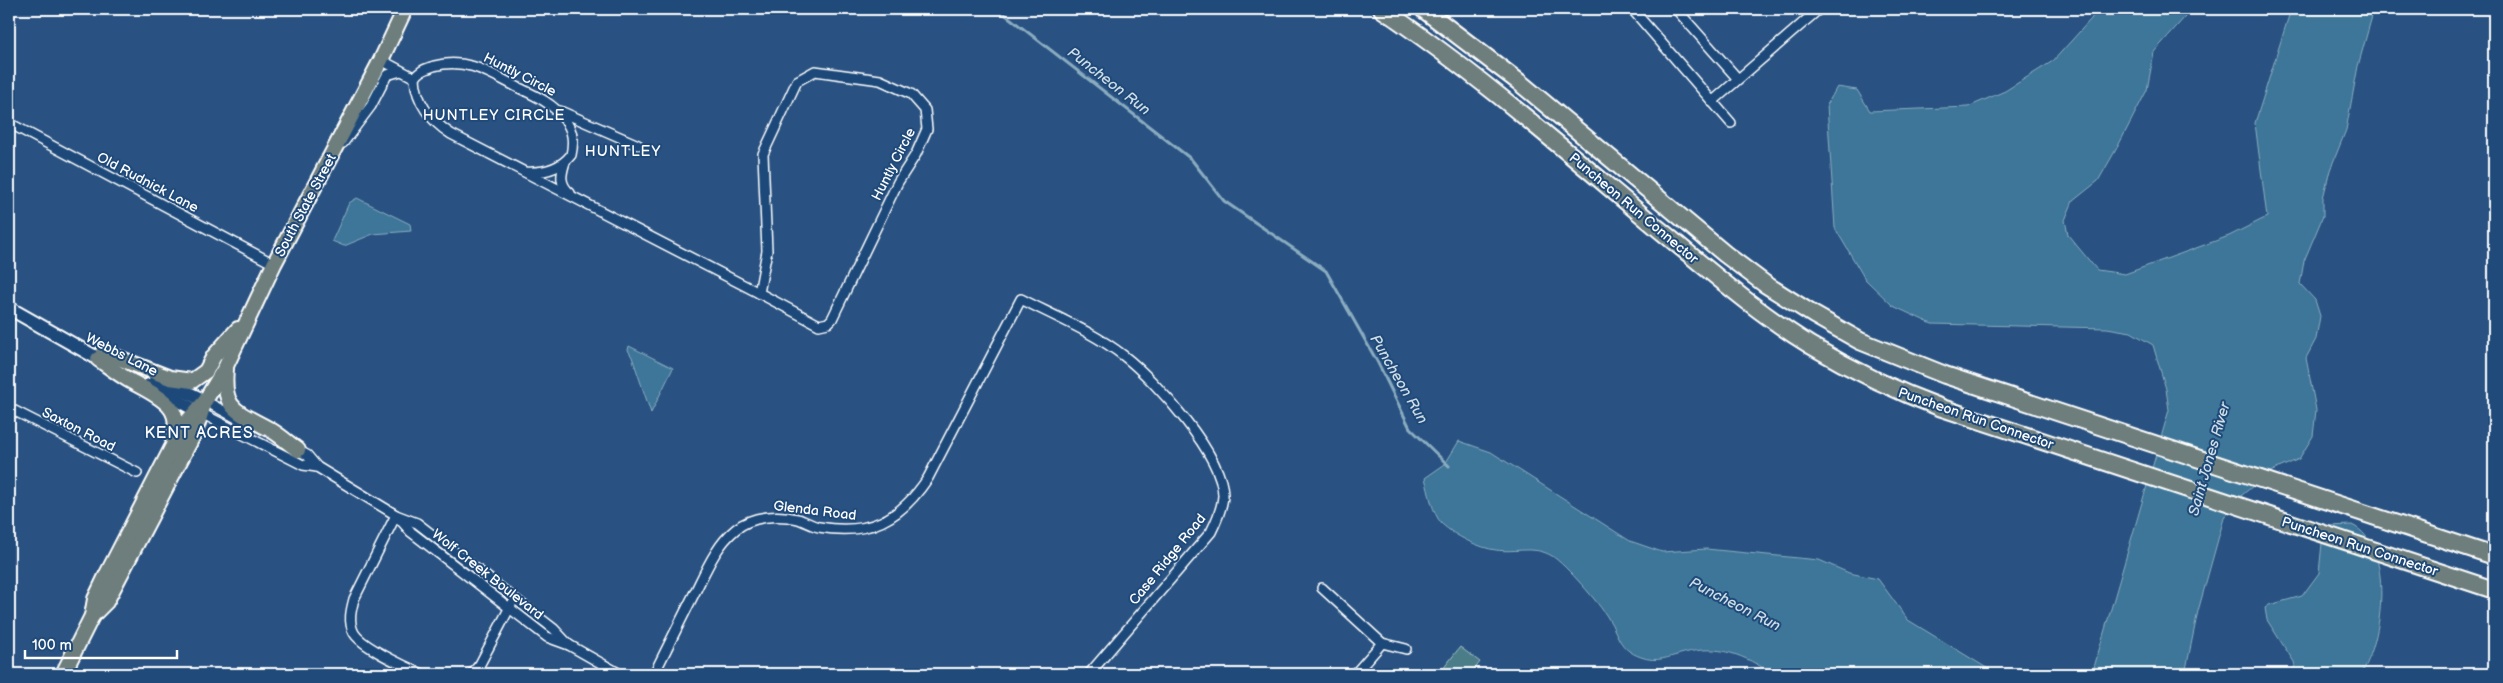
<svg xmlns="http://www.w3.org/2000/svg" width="2503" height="683" font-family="'Balsamiq Sans',sans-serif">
<rect width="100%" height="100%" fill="#295282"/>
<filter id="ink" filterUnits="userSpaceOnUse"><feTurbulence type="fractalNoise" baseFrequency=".02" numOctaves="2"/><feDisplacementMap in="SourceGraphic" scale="10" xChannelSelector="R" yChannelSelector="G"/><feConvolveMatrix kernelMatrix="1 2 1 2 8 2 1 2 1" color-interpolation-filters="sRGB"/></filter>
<g filter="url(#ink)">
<path fill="#4b7d88" stroke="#a5bec4" d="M 1460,647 L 1480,662 L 1471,674 L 1439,674 Z"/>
<g fill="#3e7698" stroke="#8badc1">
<path d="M 2097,9 L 2192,9 L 2154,52 L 2147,90 L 2118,146 L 2098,181 L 2073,201 L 2065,220 L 2068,235 L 2097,270 L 2125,274 L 2229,236 L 2267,217 L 2255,123 L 2291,9 L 2374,9 L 2358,66 L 2346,130 L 2330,170 L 2323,198 L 2323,216 L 2304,261 L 2300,284 L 2315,300 L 2320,316 L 2316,339 L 2306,358 L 2316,410 L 2313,436 L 2299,459 L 2270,472 L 2236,500 L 2224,518 L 2198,611 L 2185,674 L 2092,674 L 2169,410 L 2166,389 L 2153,345 L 2131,332 L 2107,328 L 1932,324 L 1893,306 L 1865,279 L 1835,228 L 1827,105 L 1837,87 L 1857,90 L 1870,111 L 1968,107 L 2005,91 L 2053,61 L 2091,19 Z"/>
<path d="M 357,198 L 410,224 L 411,231 L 373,234 L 344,246 L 332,241 L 349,203 Z"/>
<path d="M 629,346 L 673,368 L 651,413 L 632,357 L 628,350 Z"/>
<path d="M 1459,441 L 1491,452 L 1630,541 L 1662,552 L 1706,549 L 1819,560 L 1849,573 L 1878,579 L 1908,620 L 1990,670 L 1992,674 L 1773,674 C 1744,655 1719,644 1684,653 C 1668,657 1657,663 1641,657 C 1618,649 1619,635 1608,618 C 1600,604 1565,564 1552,556 C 1534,545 1516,553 1496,550 C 1479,548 1455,536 1442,524 C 1432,513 1429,492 1425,478 L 1445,464 Z"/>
<path d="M 2352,525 C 2395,545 2383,642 2361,674 L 2288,674 L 2295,666 L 2294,662 L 2267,620 L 2265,608 L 2269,605 L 2302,596 L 2319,573 L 2323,533 L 2328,526 Z"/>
</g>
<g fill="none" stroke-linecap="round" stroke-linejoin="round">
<path stroke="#8badc1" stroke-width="3" d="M 998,9 L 1191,159 L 1224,201 L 1326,271 L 1378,363 L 1410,428 L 1449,466"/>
<g stroke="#fff" stroke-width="12">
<g id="street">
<path d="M 1632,9 L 1731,123"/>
<path d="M 1676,9 L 1738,79"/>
<path d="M 381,60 L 415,78"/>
<path d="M 815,71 L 880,80 L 911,94 L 925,110 L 927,129 L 916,154 L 898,182 L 832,319 L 828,323 L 819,325 L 759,293 L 767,251 L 763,154 L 797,81 Z"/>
<path d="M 1712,102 L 1819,9"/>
<path d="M 560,111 L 638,145"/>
<path d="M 9,123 L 274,264"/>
<path d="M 343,143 L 371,106 L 387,75 L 401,71"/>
<path d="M 565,162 C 561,174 559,184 570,193"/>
<path d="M 525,172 C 543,173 560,169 571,155 C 574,141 573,130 564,119 C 553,103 534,95 517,87 C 490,73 466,57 434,66 C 426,69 420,70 415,78 C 416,102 431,121 451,134 L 759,293"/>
<path d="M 205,401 L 244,422"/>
<path d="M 9,408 L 137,473"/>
<path d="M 201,413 L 303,465 L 317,467"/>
<path d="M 293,448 L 307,455 L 317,467 L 396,515 L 417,523 L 554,629 L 569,645"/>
<path d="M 396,515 L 354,599 C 351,610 348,622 354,633 C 363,648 405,666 422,674"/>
<path d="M 398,517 L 411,532 L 547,637 L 569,645 L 620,674"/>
<path d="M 1322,588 L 1382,643 L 1406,649"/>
<path d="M 472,674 L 480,664 L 511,605"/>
<path d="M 654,674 C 667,648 680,622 693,596 C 705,573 715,546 736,529 C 752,516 778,514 798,519 C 805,521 812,526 819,527 C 869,536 900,520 928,478 L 1021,299 C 1054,316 1095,333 1124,356 C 1155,380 1224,456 1223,496 C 1222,509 1217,520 1211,532 L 1089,674"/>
<path d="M 1355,674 L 1382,643"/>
</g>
</g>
<g stroke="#fff" stroke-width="16">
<g id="secondary">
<path d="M 9,308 L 106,363"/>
<path d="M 155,377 L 205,401"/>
<path d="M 149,385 L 201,413"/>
</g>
</g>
<g stroke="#fff" stroke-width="18">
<g id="primary">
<path d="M 103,352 L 170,378 L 192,381 L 206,371 L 214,356 L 238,329"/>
<path d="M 98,359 C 108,366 117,373 127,379 C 149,392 188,405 172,437"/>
<path d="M 226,369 C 222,411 237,411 269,429 C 279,434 288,443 298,450"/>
<path d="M 92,616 L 106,602 L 195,432 L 203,407"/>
<path d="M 63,674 L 92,616 L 95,599 L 107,574 L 183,426 L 205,401 L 226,366 L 274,264 L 381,60 L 405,9"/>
</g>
</g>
<g stroke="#fff" stroke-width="20">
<g id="highway">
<path d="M 1382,9 C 1480,75 1569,154 1660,230 C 1709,270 1756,312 1810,345 C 1852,370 1896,391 1942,408 L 2494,590"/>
<path d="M 1423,9 L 1519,82 L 1725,254 L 1765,284 L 1814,315 L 1860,341 L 1945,375 L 2494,556"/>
</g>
</g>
<use href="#street" stroke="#1f4a7a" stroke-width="9"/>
<use href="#secondary" stroke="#1f4a7a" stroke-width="12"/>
<use href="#primary" stroke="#6d7e7c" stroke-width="14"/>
<use href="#highway" stroke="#6d7e7c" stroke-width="16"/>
</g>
</g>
<g text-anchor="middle" stroke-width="4" stroke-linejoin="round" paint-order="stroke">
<g font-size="14" fill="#fff" stroke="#1f4a7a">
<text transform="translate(520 74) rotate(27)" y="5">Huntly Circle</text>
<text transform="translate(893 164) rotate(-63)" y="5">Huntly Circle</text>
<text transform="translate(148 182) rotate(28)" y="5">Old Rudnick Lane</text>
<text transform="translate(305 205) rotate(-62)" y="5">South State Street</text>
<text transform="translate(1634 208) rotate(40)" y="5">Puncheon Run Connector</text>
<text transform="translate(122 354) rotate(27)" y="5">Webbs Lane</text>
<text transform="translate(1976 418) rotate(19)" y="5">Puncheon Run Connector</text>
<text transform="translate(79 429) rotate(27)" y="5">Saxton Road</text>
<text transform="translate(815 510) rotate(7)" y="5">Glenda Road</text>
<text transform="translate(2360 546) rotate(18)" y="5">Puncheon Run Connector</text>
<text transform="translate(1167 559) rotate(-51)" y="5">Case Ridge Road</text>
<text transform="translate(488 574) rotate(38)" y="5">Wolf Creek Boulevard</text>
</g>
<g font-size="15" font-style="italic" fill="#cfdde5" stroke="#1f4a7a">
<text transform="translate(1109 81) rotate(38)" y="5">Puncheon Run</text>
<text transform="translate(1399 379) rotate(60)" y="5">Puncheon Run</text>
<text transform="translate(2209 459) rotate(-74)" y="5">Saint Jones River</text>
<text transform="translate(1735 604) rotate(27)" y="5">Puncheon Run</text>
</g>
<g font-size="15" letter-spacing="1" fill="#fff" stroke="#1f4a7a">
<text x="494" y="120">HUNTLEY CIRCLE</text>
<text x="623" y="156">HUNTLEY</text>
</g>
<g font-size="16" letter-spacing="1" fill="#fff" stroke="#1f4a7a">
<text x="199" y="438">KENT ACRES</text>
</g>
</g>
<rect width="2503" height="683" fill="none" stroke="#1f4a7a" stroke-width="30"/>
<rect x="15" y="15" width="2473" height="653" fill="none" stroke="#fff" stroke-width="2" filter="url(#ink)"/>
<path d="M25 650v8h152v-8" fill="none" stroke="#ffffff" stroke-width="2.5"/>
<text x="32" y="650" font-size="15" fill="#ffffff" stroke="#1f4a7a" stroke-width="4" paint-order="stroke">100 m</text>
</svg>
